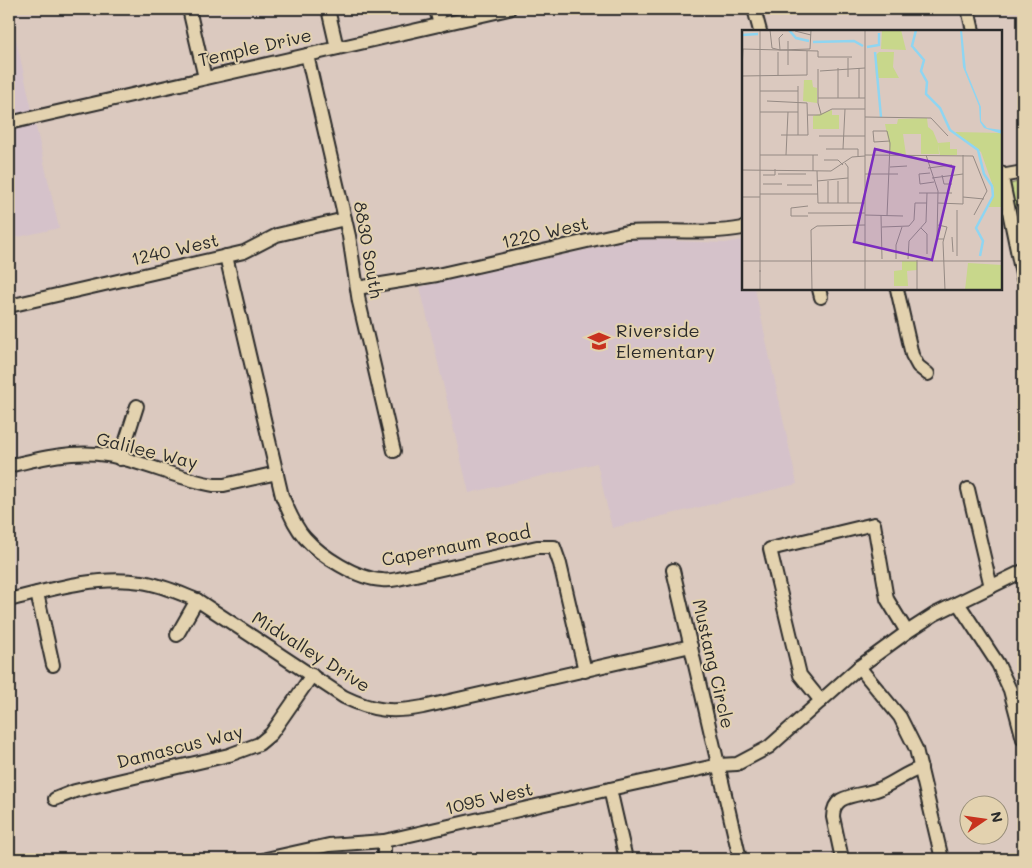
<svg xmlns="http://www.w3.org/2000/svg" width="1032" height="868" font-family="Mali,sans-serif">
<rect width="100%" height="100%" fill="#dbc9bf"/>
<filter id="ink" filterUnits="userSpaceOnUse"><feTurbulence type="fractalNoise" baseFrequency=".02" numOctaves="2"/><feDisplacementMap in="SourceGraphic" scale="10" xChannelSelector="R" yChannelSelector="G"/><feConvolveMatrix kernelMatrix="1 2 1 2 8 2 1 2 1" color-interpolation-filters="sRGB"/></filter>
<g filter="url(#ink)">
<g fill="#d5c2ca">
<path d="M 9,9 L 59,228 L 9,239 Z"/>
<path d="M 635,239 L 725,243 L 743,240 L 743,289 L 755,289 L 797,484 L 612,528 L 597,463 L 469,493 L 420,287 Z"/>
</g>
<path fill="#c8d78b" stroke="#7a815b" d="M 1023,181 L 1023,242 L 1010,184 Z"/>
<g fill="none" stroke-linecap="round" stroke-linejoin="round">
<g stroke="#2b2b2b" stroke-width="16">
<g id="minor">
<path d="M 189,9 L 205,78"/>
<path d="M 328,9 L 337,48"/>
<path d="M 436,9 L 440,25"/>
<path d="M 754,9 L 760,31"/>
<path d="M 968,9 L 973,31"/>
<path d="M 307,55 L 349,236 L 359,302 L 394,451"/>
<path d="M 9,123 L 509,9"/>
<path d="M 1001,173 L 1023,279"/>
<path d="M 1001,176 L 1023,172"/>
<path d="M 226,256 L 282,496 C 289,511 294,526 305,538 C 321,556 357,579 382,580 C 387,581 393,580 398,579 L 537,547 L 554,547 L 560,564 L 585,671"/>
<path d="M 357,288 L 437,275 L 627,232 C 666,229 705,235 743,228"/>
<path d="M 819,289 L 821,297"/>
<path d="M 897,289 L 912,355 L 918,366 L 928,374"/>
<path d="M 9,306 L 244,252 L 277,235 L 345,219"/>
<path d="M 120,459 L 137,406"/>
<path d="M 9,466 C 41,458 73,450 107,455 C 143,461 177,479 214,485 L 224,485 L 277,473"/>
<path d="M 968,489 L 991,587"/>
<path d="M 673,570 L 740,859"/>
<path d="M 37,593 L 53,665"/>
<path d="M 9,600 C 52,589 97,575 142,582 C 162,585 179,593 197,600 L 344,697 C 373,711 392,713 423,707 L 691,646"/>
<path d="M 958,603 L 998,664 L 1010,690 L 1023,739"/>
<path d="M 177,635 L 197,600"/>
<path d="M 859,667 L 900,717 L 916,749 L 942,859"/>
<path d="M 821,701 L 800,675 L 770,549 L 874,524 L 887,599 L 907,632"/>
<path d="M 610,789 L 626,859"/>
<path d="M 55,799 L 75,791 L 229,755 L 259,744 L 271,734 L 312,675"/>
<path d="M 384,841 L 384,859"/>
<path d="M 266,859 L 329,845 L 384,841 L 610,789 L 719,765 L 737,764 L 769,747 L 859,667 L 907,632 L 935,614 L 1023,571"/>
<path d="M 842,859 L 833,817 C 833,810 835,804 841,800 C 852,794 867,794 879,789 C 894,783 905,773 921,768"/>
</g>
</g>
<use href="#minor" stroke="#e3d2af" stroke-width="12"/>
</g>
</g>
<defs>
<g id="school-bare" transform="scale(1.725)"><path d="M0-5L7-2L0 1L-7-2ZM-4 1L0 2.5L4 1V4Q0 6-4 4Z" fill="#c8321e" stroke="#e3d2af" stroke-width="2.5" paint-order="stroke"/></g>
</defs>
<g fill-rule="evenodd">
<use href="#school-bare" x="599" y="341"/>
</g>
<g text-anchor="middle" stroke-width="4" stroke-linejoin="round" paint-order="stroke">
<g font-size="18" fill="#2b2b2b" stroke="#e3d2af">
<text transform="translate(255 48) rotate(-13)" y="6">Temple Drive</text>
<text transform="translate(545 233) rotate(-13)" y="6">1220 West</text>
<text transform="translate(175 250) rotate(-13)" y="6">1240 West</text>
<text transform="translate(368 250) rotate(80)" y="6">8830 South</text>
<text transform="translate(147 451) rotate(14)" y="6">Galilee Way</text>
<text transform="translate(456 546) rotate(-11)" y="6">Capernaum Road</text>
<text transform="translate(311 652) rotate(32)" y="6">Midvalley Drive</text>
<text transform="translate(713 664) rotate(77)" y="6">Mustang Circle</text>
<text transform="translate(180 747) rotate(-14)" y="6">Damascus Way</text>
<text transform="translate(489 799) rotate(-13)" y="6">1095 West</text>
</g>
<g font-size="18" fill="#2b2b2b" stroke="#e3d2af" text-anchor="start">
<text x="616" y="337">Riverside<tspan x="616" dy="21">Elementary</tspan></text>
</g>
</g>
<g transform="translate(742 30)">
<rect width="260" height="260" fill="#dbc9bf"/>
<path d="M 140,0 L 159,0 L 164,20 L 139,19 ZM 137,22 L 152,22 L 151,37 L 157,48 L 134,48 L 133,26 ZM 62,50 L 70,50 L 71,57 L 75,58 L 75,73 L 61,71 ZM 90,80 L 90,85 L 97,85 L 97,99 L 71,99 L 71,86 ZM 185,88 L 186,97 L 191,101 L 196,113 L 208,112 L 208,119 L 215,119 L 215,125 L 198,125 L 196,114 L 197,124 L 179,124 L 179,104 L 161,104 L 164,125 L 149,124 L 143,94 L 155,94 L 156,89 ZM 213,102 L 260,103 L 260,177 L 247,177 L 252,159 L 239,122 ZM 160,231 L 175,231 L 175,240 L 165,241 L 166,256 L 152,256 L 152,241 L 160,240 ZM 226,233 L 260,235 L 260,260 L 223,260 Z" fill="#c8d78b"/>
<path d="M 218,0 L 220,0 L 224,40 L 239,77 L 239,91 L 245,98 L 260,100 L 260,104 L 242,98 L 238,92 L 237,76 L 221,37 Z" fill="#8fd5f1"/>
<path fill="none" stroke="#8fd5f1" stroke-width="2.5" d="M 47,0 L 54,8 L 67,11M 174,0 L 170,16 L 182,30 L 179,41 L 185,52 L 184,64 L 198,78 L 208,100 L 236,120 L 242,144 L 250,156 L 251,166 L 234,198 L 241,211 L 238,226M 0,5 L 16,4M 71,12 L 112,11 L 121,16M 125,17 L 137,15 L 137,3M 133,22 L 139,87"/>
<path fill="none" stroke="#958a84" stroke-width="1" d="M 18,0 L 18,242M 28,0 L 30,18 L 38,20 L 68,19 L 69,0M 123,0 L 123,260M 53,1 L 69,5M 46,11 L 46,35M 0,19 L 76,21 L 76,27 L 110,27M 38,20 L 37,8 L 41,4M 36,22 L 36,46M 106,28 L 106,47M 96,38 L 96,68M 117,38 L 117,68M 76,39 L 76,73 L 79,84M 0,40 L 1,19M 78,41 L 123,38M 0,46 L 65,45 L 65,21M 18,61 L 56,61M 76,68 L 123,68M 25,71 L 65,73 L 66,105 L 39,105M 18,82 L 56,82M 66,85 L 78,85 L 90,79 L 123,79M 123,87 L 189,88 L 206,106M 56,105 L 56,56M 77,106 L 123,106M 84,119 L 116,119 L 116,126M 101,119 L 103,79M 18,125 L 76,125M 44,125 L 46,82M 71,125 L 71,141M 123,125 L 231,126 L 245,161 L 232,185M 184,125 L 196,161 L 195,209 L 202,209M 82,130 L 96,130 L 101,135M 103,133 L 106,137 L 106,173M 148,137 L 165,136M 186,138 L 210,135M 0,140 L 89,141 L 110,127 L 123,126M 75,141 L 76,173 L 123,173M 188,143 L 177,144 L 178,154 L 192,152M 36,144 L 64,144M 123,144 L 156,144M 21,145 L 33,145 L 33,139M 200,145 L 202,154 L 210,154M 190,148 L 221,144M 75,151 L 106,148M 86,151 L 86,173M 96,151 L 96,173M 21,154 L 40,154M 45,155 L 70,155M 177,163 L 210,163M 18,164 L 76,164M 0,167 L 18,167M 221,167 L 242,169M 196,173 L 221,174 L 221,125M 66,176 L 49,178 L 49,186 L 66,186M 66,183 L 123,183M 123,185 L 161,186M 139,185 L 140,229M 145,186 L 148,115 L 148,113 L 145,101 L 131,101 L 132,112 L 148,111M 196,195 L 205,197 L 201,212 L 203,260M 140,197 L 167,196 L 172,190 L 173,173 L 185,173M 179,198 L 185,204 L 185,224M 210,207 L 211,222M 215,226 L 215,180M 154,229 L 154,215 L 160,197M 166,229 L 167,211 L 184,192 L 185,163M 0,231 L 260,231M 18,240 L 18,260M 70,260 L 69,200 L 75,196 L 123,195M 175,260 L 175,230"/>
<path fill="#7b2cbf" fill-opacity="0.15" stroke="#7b2cbf" stroke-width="2.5" d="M 133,119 L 212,137 L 190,230 L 112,212 Z"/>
<rect width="260" height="260" fill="none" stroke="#2b2b2b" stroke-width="2.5"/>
</g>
<rect width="1032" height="868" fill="none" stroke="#e3d2af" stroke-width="30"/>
<rect x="15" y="15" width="1002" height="838" fill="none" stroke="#2b2b2b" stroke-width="2" filter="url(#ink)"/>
<g transform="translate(984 820) rotate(77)"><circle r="24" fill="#e3d2af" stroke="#998f7a"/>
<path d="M0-4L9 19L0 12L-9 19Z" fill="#c8321e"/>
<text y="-8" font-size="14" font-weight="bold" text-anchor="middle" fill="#2b2b2b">N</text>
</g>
</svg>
